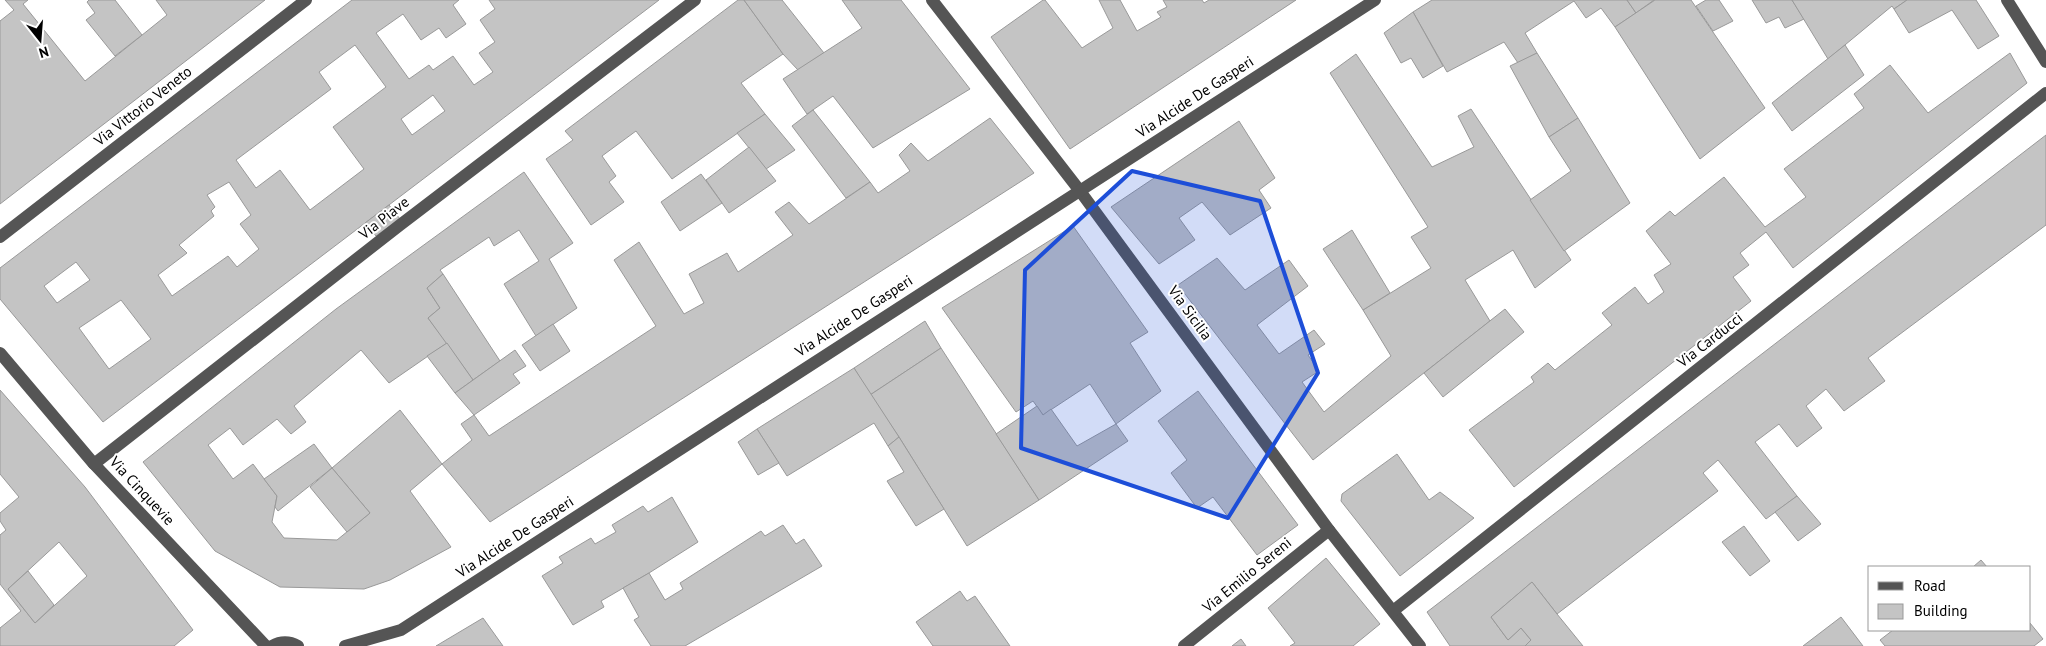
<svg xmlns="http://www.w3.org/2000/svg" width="2046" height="646" font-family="'PT Sans',sans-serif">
<rect width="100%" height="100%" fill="#fff"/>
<g fill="#c4c4c4" stroke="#999" fill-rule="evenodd">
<path d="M 5,0 L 28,0 L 23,4 L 85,81 L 167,15 L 156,0 L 265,0 L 0,204 L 0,21 L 14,10 Z"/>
<path d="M 89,0 L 115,0 L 142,35 L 115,56 L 86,20 L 95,13 L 87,2 Z"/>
<path d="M 352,0 L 459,0 L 453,5 L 466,24 L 446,38 L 439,28 L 421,40 L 403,14 L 376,33 L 409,79 L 429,65 L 433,70 L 453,56 L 474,85 L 493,72 L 479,53 L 495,42 L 480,20 L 495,9 L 489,0 L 659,0 L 103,422 L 0,299 L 0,268 ZM 355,45 L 386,87 L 333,127 L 364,169 L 310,210 L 280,170 L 256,188 L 236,160 L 331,89 L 319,72 ZM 433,95 L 445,111 L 412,135 L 401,119 ZM 229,182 L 251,215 L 240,224 L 259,249 L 237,267 L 228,256 L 172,296 L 158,275 L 187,253 L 179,245 L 214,216 L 211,211 L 215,207 L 207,195 ZM 76,262 L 90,280 L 57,303 L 44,286 ZM 121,300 L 151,339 L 109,369 L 79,328 Z"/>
<path d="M 738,0 L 744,0 L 783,54 L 741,83 L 765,114 L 672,179 L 636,131 L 602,156 L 616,176 L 609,182 L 624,202 L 591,225 L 546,159 L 573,140 L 565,131 Z"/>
<path d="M 744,0 L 782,0 L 824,53 L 798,70 L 783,54 Z"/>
<path d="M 842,0 L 901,0 L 970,89 L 873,148 L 833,96 L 807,114 L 783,79 L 862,28 Z"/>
<path d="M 1043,0 L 1045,0 L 1082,48 L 1113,28 L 1099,0 L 1120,0 L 1137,31 L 1161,17 L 1157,12 L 1167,7 L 1163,0 L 1202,0 L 1204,3 L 1209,0 L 1296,0 L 1070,149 L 991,37 Z"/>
<path d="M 1432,0 L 1627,0 L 1636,13 L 1615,27 L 1601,8 L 1586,18 L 1574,1 L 1525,33 L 1537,53 L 1518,63 L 1504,42 L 1447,72 L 1413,12 Z"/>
<path d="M 1627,0 L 1654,0 L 1636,13 Z"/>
<path d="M 1655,0 L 1691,0 L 1765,108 L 1700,159 L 1615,27 Z"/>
<path d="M 1706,0 L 1719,0 L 1733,21 L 1713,31 L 1696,6 Z"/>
<path d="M 1752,0 L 1792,0 L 1804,19 L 1785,28 L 1779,17 L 1766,23 Z"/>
<path d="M 1792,0 L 1907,0 L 1894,9 L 1892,6 L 1828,59 Z"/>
<path d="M 1907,0 L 1976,0 L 1999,36 L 1978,49 L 1952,10 L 1909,33 L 1894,9 Z"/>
<path d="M 1413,12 L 1443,66 L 1423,78 L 1411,58 L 1401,63 L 1384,33 Z"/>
<path d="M 1845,45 L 1864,75 L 1792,131 L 1772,103 Z"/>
<path d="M 1537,53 L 1578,118 L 1549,137 L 1510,66 Z"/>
<path d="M 2010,53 L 2027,83 L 1793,268 L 1766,232 L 1740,253 L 1749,265 L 1733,277 L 1751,301 L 1514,487 L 1469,430 L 1534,382 L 1531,377 L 1548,363 L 1555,370 L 1612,325 L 1602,313 L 1635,287 L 1648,304 L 1664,292 L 1654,275 L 1671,264 L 1646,231 L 1670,211 L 1675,216 L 1724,177 L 1765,227 L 1806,197 L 1784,169 L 1864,108 L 1854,94 L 1890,65 L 1928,113 Z"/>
<path d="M 1356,54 L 1432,167 L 1474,147 L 1458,116 L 1471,109 L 1571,260 L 1535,288 L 1513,250 L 1465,280 L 1490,321 L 1313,460 L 1178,285 L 1217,258 L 1245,290 L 1289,260 L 1308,286 L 1257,325 L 1279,354 L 1314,330 L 1325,344 L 1308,355 L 1319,371 L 1302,382 L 1324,412 L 1391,356 L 1363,310 L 1431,268 L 1411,237 L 1428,227 L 1330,73 Z"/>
<path d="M 813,110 L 870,182 L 846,198 L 792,126 Z"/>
<path d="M 765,114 L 795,150 L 766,169 L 737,133 Z"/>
<path d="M 990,118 L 1034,173 L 490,522 L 442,464 L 472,440 L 461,424 L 474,415 L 489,436 L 656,326 L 614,260 L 639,242 L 684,314 L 704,303 L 689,274 L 727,253 L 738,272 L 793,235 L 775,212 L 789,202 L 809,224 L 870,182 L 878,193 L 910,171 L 899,155 L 911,143 L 928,161 Z"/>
<path d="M 1578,118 L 1630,203 L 1564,251 L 1530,200 L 1571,171 L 1549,137 Z"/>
<path d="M 1239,121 L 1275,178 L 1259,190 L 1271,208 L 1230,235 L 1202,202 L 1179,218 L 1195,240 L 1159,264 L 1111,207 Z"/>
<path d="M 2046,135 L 2046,225 L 1868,358 L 1885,381 L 1844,411 L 1826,389 L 1806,406 L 1822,428 L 1797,447 L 1779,424 L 1755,442 L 1797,496 L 1766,519 L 1718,460 L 1703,473 L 1718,491 L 1557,614 L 1532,582 L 1491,617 L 1508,640 L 1521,628 L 1531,640 L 1525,646 L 1450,646 L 1427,612 Z"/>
<path d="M 749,147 L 776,181 L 729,213 L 706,180 Z"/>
<path d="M 524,172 L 573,243 L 549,259 L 577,308 L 536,336 L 504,284 L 539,261 L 519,230 L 494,246 L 489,237 L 440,270 L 443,274 L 427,288 L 440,308 L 428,318 L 447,343 L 389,383 L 361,350 L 294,406 L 306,422 L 291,434 L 277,419 L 243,445 L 230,428 L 208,445 L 233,479 L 253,464 L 277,496 L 272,522 L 284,538 L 337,540 L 370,513 L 332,468 L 400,410 L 442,464 L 410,491 L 451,547 L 390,580 L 364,589 L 280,587 L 215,551 L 143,462 L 336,309 Z"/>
<path d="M 701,174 L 722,203 L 680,231 L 661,202 Z"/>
<path d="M 389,205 L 400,219 L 376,236 L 365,223 Z"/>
<path d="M 1073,226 L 1148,332 L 1130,343 L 1161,391 L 1116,424 L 1090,384 L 1043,415 L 1033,401 L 1016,412 L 942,308 Z"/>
<path d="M 1352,230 L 1390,293 L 1363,310 L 1323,249 Z"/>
<path d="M 443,274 L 500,361 L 473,380 L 428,318 L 440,308 L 427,288 Z"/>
<path d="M 1505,309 L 1524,332 L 1443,397 L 1424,373 Z"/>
<path d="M 925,321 L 941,348 L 870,395 L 854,368 Z"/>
<path d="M 553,324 L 570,351 L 540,371 L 522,345 Z"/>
<path d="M 447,343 L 473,380 L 455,393 L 427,356 Z"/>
<path d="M 941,348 L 1039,500 L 967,546 L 899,437 L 870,395 Z"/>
<path d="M 515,350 L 526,366 L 513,374 L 520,383 L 474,415 L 455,393 Z"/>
<path d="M 854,368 L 899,437 L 888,446 L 874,423 L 787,476 L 757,429 Z"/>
<path d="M 0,390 L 85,487 L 193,630 L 174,646 L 0,646 L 0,628 L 21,611 L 0,584 L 0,535 L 6,530 L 0,521 L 0,513 L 19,497 L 0,474 ZM 59,542 L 87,576 L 35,623 L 8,589 Z"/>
<path d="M 1198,391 L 1298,525 L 1257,555 L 1213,497 L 1197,508 L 1171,473 L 1187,460 L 1158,421 Z"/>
<path d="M 1037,406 L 1043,415 L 1051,409 L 1077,446 L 1116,424 L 1128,441 L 1039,500 L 996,434 Z"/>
<path d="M 757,429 L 779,463 L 758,475 L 738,442 Z"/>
<path d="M 899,437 L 944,509 L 916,526 L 887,481 L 904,472 L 888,446 Z"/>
<path d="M 314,444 L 332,468 L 278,511 L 275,507 L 277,496 L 264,479 Z"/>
<path d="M 1397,454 L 1429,500 L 1440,492 L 1474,518 L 1400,576 L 1341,501 L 1342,494 Z"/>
<path d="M 332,468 L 370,513 L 347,532 L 310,487 Z"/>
<path d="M 1797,496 L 1821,524 L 1798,541 L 1775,512 Z"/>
<path d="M 672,497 L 698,542 L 649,573 L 601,601 L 604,607 L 573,625 L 542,576 L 563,563 L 559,557 L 591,538 L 595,544 L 616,532 L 612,525 L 643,506 L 648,512 Z"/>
<path d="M 783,525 L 796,544 L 804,539 L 822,566 L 685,646 L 651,646 L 634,620 L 639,617 L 623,588 L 649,573 L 665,600 L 683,589 L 680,583 L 761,531 L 765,536 Z"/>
<path d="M 1744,526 L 1770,561 L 1750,576 L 1722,542 Z"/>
<path d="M 1326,558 L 1380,624 L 1353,646 L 1290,646 L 1295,643 L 1268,608 Z"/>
<path d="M 1981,560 L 1987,567 L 1973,567 Z"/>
<path d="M 28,571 L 54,605 L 35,623 L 8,589 Z"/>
<path d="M 1532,582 L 1557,614 L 1583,646 L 1525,646 L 1531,640 L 1521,628 L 1508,640 L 1491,617 Z"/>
<path d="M 960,591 L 967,601 L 975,596 L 1010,646 L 933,646 L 916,622 Z"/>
<path d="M 1841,617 L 1863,646 L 1803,646 Z"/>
<path d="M 483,618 L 503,646 L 436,646 Z"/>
<path d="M 2030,623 L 2043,639 L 2034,646 L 1885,646 L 1880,640 L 1893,630 L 2030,630 Z"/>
<path d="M 1241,639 L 1246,646 L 1232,646 Z"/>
</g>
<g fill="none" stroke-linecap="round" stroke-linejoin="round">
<g stroke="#555" stroke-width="12">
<path d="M 932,0 L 1080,191 L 1329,530 L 1420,646"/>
<path d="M 2007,0 L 2046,62"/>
<path d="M 0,237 L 306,0"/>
<path d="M 0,353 L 94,464 L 266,646"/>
<path d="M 94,464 L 400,225 L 695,0"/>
<path d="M 1393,611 L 2046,93"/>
<path d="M 272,646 C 281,641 289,641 298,646"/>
<path d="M 345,646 L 401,630 L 1375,0"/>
<path d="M 1184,646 L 1329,530"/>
</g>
</g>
<path fill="#1d4ed8" fill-opacity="0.2" stroke="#1d4ed8" stroke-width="4" stroke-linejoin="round" d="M 1132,171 L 1260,201 L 1318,373 L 1228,518 L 1021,448 L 1025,270 Z"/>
<g text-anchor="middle" stroke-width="4" stroke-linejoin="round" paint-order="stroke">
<g font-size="15" fill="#000" stroke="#fff">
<text transform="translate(1195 97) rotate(-33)" y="5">Via Alcide De Gasperi</text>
<text transform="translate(143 106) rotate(-38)" y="5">Via Vittorio Veneto</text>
<text transform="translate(384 218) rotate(-38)" y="5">Via Piave</text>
<text transform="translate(1190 313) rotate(54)" y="5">Via Sicilia</text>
<text transform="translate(854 316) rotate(-33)" y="5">Via Alcide De Gasperi</text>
<text transform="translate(1710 340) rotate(-38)" y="5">Via Carducci</text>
<text transform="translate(142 491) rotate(47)" y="5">Via Cinquevie</text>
<text transform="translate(515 537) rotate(-33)" y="5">Via Alcide De Gasperi</text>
<text transform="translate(1247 575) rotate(-39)" y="5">Via Emilio Sereni</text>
</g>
</g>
<rect x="1868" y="566" width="162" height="65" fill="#ffffff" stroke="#999999"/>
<rect x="1878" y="582" width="25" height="8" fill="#555555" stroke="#999999"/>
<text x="1914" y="591" font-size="15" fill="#000000">Road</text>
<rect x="1878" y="604" width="25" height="15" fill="#c4c4c4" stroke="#999999"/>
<text x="1914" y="616" font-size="15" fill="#000000">Building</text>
<g transform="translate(40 40) rotate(163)" stroke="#ffffff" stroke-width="4" paint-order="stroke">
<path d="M0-4L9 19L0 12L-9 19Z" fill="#000000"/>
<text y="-8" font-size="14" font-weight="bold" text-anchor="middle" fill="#000000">N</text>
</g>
</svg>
